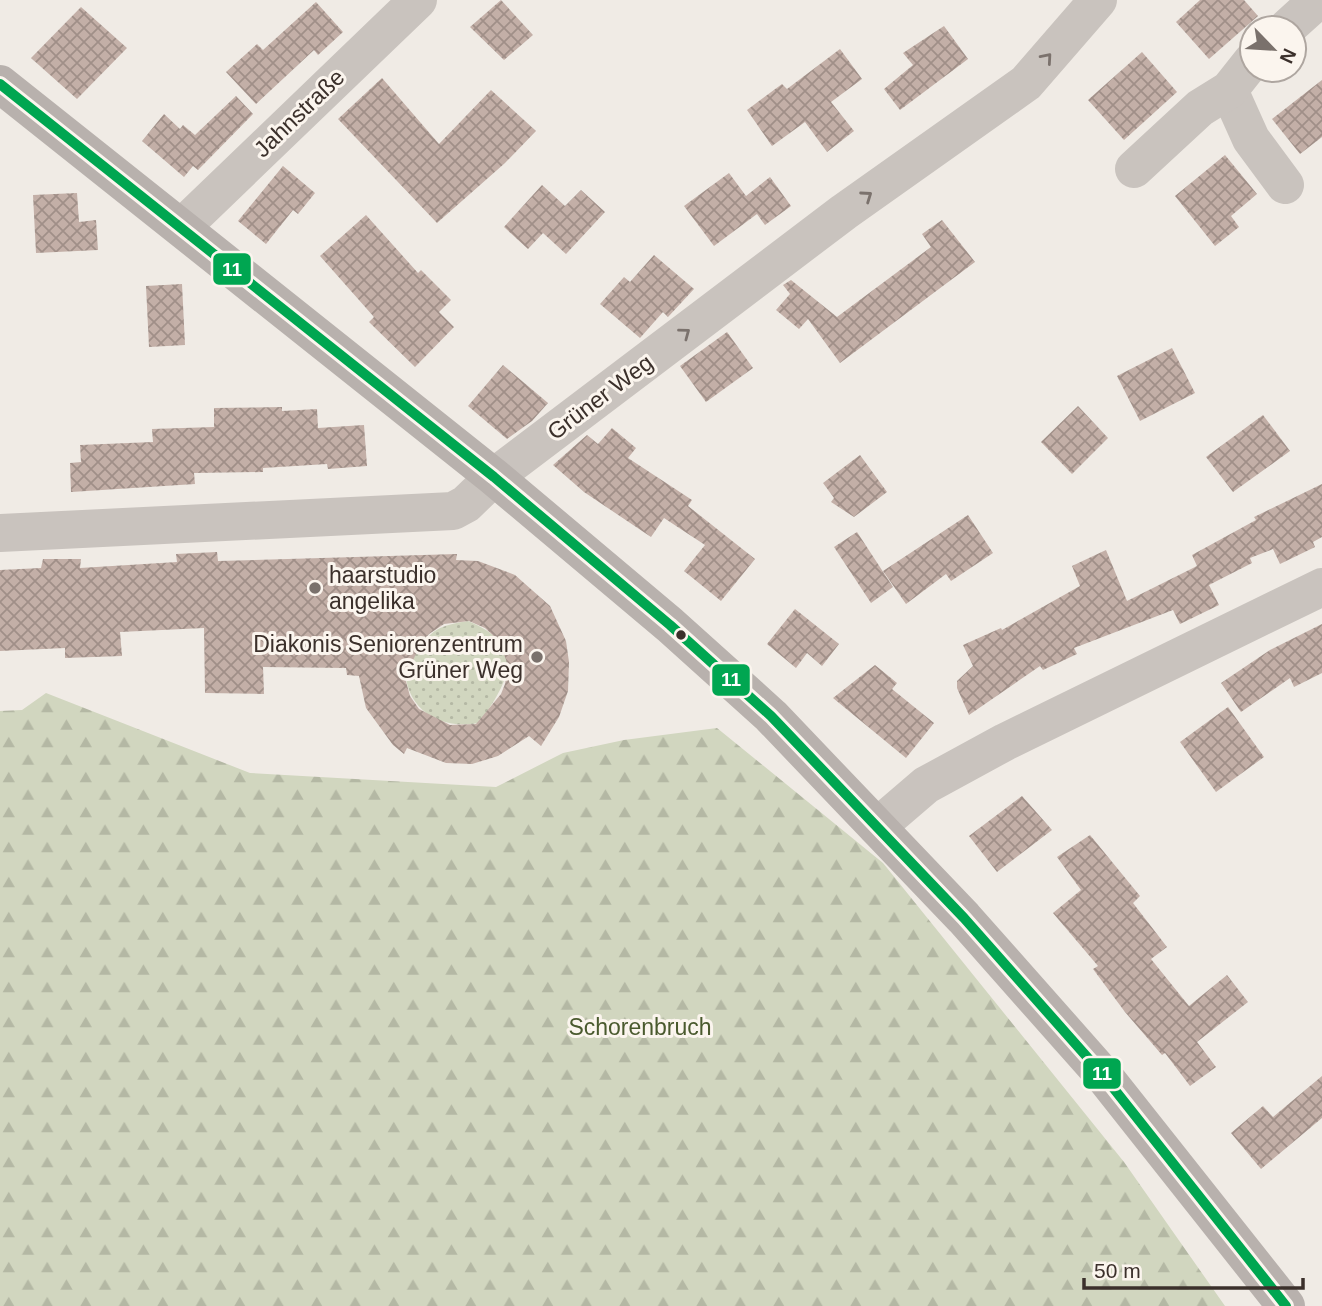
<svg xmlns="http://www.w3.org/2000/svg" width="1322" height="1306" font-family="Helvetica,sans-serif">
<defs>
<pattern id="forest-firs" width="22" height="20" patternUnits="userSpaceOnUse" patternTransform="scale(1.75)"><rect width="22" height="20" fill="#d1d6bf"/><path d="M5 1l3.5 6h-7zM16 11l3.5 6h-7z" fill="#b4b8a4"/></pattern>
<pattern id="park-dots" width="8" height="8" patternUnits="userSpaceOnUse" patternTransform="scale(1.75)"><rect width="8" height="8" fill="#d1d6bf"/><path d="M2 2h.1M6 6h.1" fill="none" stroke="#b4b8a4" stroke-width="1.8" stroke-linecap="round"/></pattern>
<pattern id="building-cross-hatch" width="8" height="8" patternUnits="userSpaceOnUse" patternTransform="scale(1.75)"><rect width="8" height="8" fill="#c3afa7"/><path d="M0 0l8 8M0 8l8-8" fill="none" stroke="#a08f88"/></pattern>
</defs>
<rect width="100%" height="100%" fill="#f0ebe5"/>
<path fill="url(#forest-firs)" d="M 46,693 L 250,773 L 496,787 L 563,753 L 624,740 L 717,728 L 883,863 L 1124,1162 L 1225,1306 L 0,1306 L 0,711 L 22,710 Z"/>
<path fill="url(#park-dots)" d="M 468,621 C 529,646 508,683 479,723 C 439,730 406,710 405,668 C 432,637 423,628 468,621 Z"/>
<g fill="url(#building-cross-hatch)" fill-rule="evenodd">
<path d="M 501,0 L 533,35 L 504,60 L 470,27 Z"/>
<path d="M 1200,0 L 1244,0 L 1258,16 L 1209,59 L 1176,22 Z"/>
<path d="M 316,2 L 343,32 L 318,55 L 314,50 L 256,104 L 226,72 L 257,44 L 263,50 Z"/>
<path d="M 81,7 L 127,48 L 77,99 L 31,58 Z"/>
<path d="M 944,26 L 968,59 L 900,110 L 884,89 L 913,65 L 903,53 Z"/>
<path d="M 840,49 L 862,79 L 831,102 L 854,131 L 827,152 L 805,122 L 772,146 L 747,110 L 782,84 L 787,89 Z"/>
<path d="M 1142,52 L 1177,92 L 1124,140 L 1088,100 Z"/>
<path d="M 382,78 L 439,144 L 491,90 L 536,131 L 505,163 L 437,223 L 338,119 Z"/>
<path d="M 1322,80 L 1322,137 L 1300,154 L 1272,119 Z"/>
<path d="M 236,96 L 253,114 L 198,170 L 193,166 L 184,177 L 142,141 L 164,114 L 180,129 L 183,125 L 195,135 Z"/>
<path d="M 1225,155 L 1257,194 L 1231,216 L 1239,227 L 1215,246 L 1175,196 Z"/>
<path d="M 283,166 L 315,193 L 298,214 L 293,210 L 266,244 L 238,221 Z"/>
<path d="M 729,173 L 746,196 L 770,177 L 791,206 L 765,225 L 757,214 L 714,246 L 684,206 Z"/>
<path d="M 542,185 L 565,206 L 581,190 L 605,212 L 566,254 L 543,233 L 528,249 L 504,227 Z"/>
<path d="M 77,193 L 79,222 L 96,220 L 98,250 L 36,253 L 33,195 Z"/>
<path d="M 366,215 L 418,273 L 421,270 L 451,300 L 439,312 L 454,327 L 415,367 L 369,322 L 374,317 L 320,256 Z"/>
<path d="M 942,220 L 975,262 L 840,363 L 808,319 L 799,329 L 776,310 L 790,294 L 783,285 L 791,280 L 837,317 L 931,247 L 922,234 Z"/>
<path d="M 654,255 L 694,289 L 668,317 L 663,312 L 640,338 L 600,304 L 624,277 L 630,282 Z"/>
<path d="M 182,284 L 185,345 L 149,347 L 146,286 Z"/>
<path d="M 727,332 L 753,368 L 706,402 L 680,366 Z"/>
<path d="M 1172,348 L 1195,393 L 1140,421 L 1117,376 Z"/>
<path d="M 503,365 L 548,403 L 532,421 L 507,439 L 468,406 Z"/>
<path d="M 1078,406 L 1108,438 L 1072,474 L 1041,442 Z"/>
<path d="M 282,407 L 282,411 L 317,409 L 318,428 L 364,425 L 367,466 L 328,469 L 327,464 L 263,468 L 263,472 L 194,473 L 195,484 L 71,492 L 70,463 L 81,462 L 80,445 L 153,442 L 152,429 L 214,427 L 214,408 Z"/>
<path d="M 1263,415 L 1290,451 L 1233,492 L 1206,457 Z"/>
<path d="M 612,428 L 636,448 L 628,458 L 692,500 L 688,506 L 755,559 L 721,601 L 684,571 L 705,545 L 664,518 L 651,537 L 584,492 L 553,465 L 587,435 L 598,444 Z"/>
<path d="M 860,455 L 887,492 L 854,517 L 831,502 L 834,498 L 823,483 Z"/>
<path d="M 1322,484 L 1322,537 L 1313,542 L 1315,547 L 1280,564 L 1273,549 L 1250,558 L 1252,563 L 1209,585 L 1219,605 L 1180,624 L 1173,610 L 1074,648 L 1077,654 L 1043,670 L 1040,666 L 969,715 L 957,688 L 957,681 L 973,666 L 963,645 L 1001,628 L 1002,630 L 1080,586 L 1072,566 L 1106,550 L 1127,601 L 1197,566 L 1192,555 L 1256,520 L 1254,517 Z"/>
<path d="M 968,515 L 993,553 L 951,581 L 946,574 L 906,604 L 883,571 Z"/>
<path d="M 857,532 L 893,587 L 871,603 L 834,547 Z"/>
<path d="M 217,552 L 218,561 L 457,554 L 456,560 L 478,561 L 515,575 L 550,606 L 566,641 L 569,662 L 568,691 L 559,717 L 541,746 L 529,736 L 498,756 L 472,764 L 446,763 L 407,748 L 404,754 L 393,745 L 366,708 L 359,676 L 347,675 L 346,668 L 263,667 L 264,694 L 205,693 L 204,628 L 120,632 L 122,656 L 65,658 L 65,648 L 0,651 L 0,570 L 41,568 L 43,559 L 81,559 L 80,568 L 177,562 L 176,554 ZM 469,621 L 485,628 L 499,641 L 508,665 L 505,684 L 501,694 L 476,724 L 450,725 L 419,709 L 410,696 L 405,678 L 420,645 L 429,634 L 444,624 Z"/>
<path d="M 795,609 L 839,644 L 822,666 L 807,653 L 796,668 L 767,644 Z"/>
<path d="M 1322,624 L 1322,673 L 1294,687 L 1290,678 L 1241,712 L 1221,683 L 1270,650 Z"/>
<path d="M 875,665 L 897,683 L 892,689 L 934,723 L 906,758 L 833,698 Z"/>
<path d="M 1228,707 L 1264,757 L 1216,792 L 1180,742 Z"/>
<path d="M 1022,796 L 1052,830 L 997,872 L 969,836 Z"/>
<path d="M 1090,835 L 1140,896 L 1133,903 L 1167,947 L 1151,959 L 1189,1006 L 1227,975 L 1248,1002 L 1197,1042 L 1216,1067 L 1190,1086 L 1165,1053 L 1162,1055 L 1125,1012 L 1093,969 L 1098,966 L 1053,913 L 1081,890 L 1057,857 Z"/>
<path d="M 1322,1076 L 1322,1118 L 1261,1169 L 1231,1133 L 1263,1106 L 1273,1117 Z"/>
</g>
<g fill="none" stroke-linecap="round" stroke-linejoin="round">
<g stroke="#c9c3be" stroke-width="38">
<path d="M 1287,28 L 1318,0"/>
<path d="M 1229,90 L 1251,139 L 1285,185"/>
<path d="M 1134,169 L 1200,108 L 1229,90 L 1252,61"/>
<path d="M 182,227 L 418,0"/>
<path d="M 0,533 L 453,511 L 466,504 L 494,477 L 844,212 L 1026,83 L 1098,0"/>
<path d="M 877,827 L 926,785 L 1005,742 L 1322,587"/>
</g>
<path stroke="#b8b1ad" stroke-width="38" d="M 0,84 L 494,477 L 670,625 L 771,716 L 964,918 L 1103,1075 L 1286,1306"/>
<g stroke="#fbf5ee" stroke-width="16">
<path id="bus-1" d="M 0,84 L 494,477 L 670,625 L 771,716 L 964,918 L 1103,1075 L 1286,1306"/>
</g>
<use href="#bus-1" stroke="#00a651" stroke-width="10"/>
</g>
<defs><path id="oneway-chevron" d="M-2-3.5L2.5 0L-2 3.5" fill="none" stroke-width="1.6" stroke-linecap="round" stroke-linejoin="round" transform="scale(1.75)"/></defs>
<g stroke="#7b726d">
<use href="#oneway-chevron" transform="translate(1047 58) rotate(-49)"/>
<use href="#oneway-chevron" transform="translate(867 196) rotate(-35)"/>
<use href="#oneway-chevron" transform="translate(685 333) rotate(-37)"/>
</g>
<g fill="#7a716c" stroke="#fbf5ee" stroke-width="2.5">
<circle cx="315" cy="588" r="7"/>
<circle cx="537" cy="657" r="7"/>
</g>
<circle fill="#3b302b" stroke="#fbf5ee" stroke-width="2.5" cx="681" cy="635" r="6"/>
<g text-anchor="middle" stroke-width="6" stroke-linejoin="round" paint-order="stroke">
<g font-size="23" fill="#3b302b" stroke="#fbf5ee">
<text transform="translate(299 113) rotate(-44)" y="8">Jahnstraße</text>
<text transform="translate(600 397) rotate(-37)" y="8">Grüner Weg</text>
</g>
<g font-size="23" fill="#3b302b" stroke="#fbf5ee" text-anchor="start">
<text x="329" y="583">haarstudio<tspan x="329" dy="26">angelika</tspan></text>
<text x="523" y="652" text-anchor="end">Diakonis Seniorenzentrum<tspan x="523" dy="26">Grüner Weg</tspan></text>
</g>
<g font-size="23" fill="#4a5a2e" stroke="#fbf5ee">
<text x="640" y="1035">Schorenbruch</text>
</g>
</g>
<g stroke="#fbf5ee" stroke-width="2.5">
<rect x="212" y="252" width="40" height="34" rx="7" fill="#00a651"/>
<rect x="711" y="663" width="40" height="34" rx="7" fill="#00a651"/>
<rect x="1082" y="1057" width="40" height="33" rx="7" fill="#00a651"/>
</g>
<g font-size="19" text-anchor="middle" font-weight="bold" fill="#fff">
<text x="232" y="276">11</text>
<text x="731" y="686">11</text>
<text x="1102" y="1080">11</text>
</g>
<g transform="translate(1273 49) rotate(115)"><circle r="33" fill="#fbf5ee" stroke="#aea6a0" stroke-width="2"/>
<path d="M0-5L12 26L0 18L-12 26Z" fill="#7a716c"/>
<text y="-10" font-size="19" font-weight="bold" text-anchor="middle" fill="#3b302b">N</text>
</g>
<path d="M1084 1278v10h219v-10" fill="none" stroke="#3b302b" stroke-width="3.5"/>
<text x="1094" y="1278" font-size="21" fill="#3b302b" stroke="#fbf5ee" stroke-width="5" paint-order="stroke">50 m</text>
</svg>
